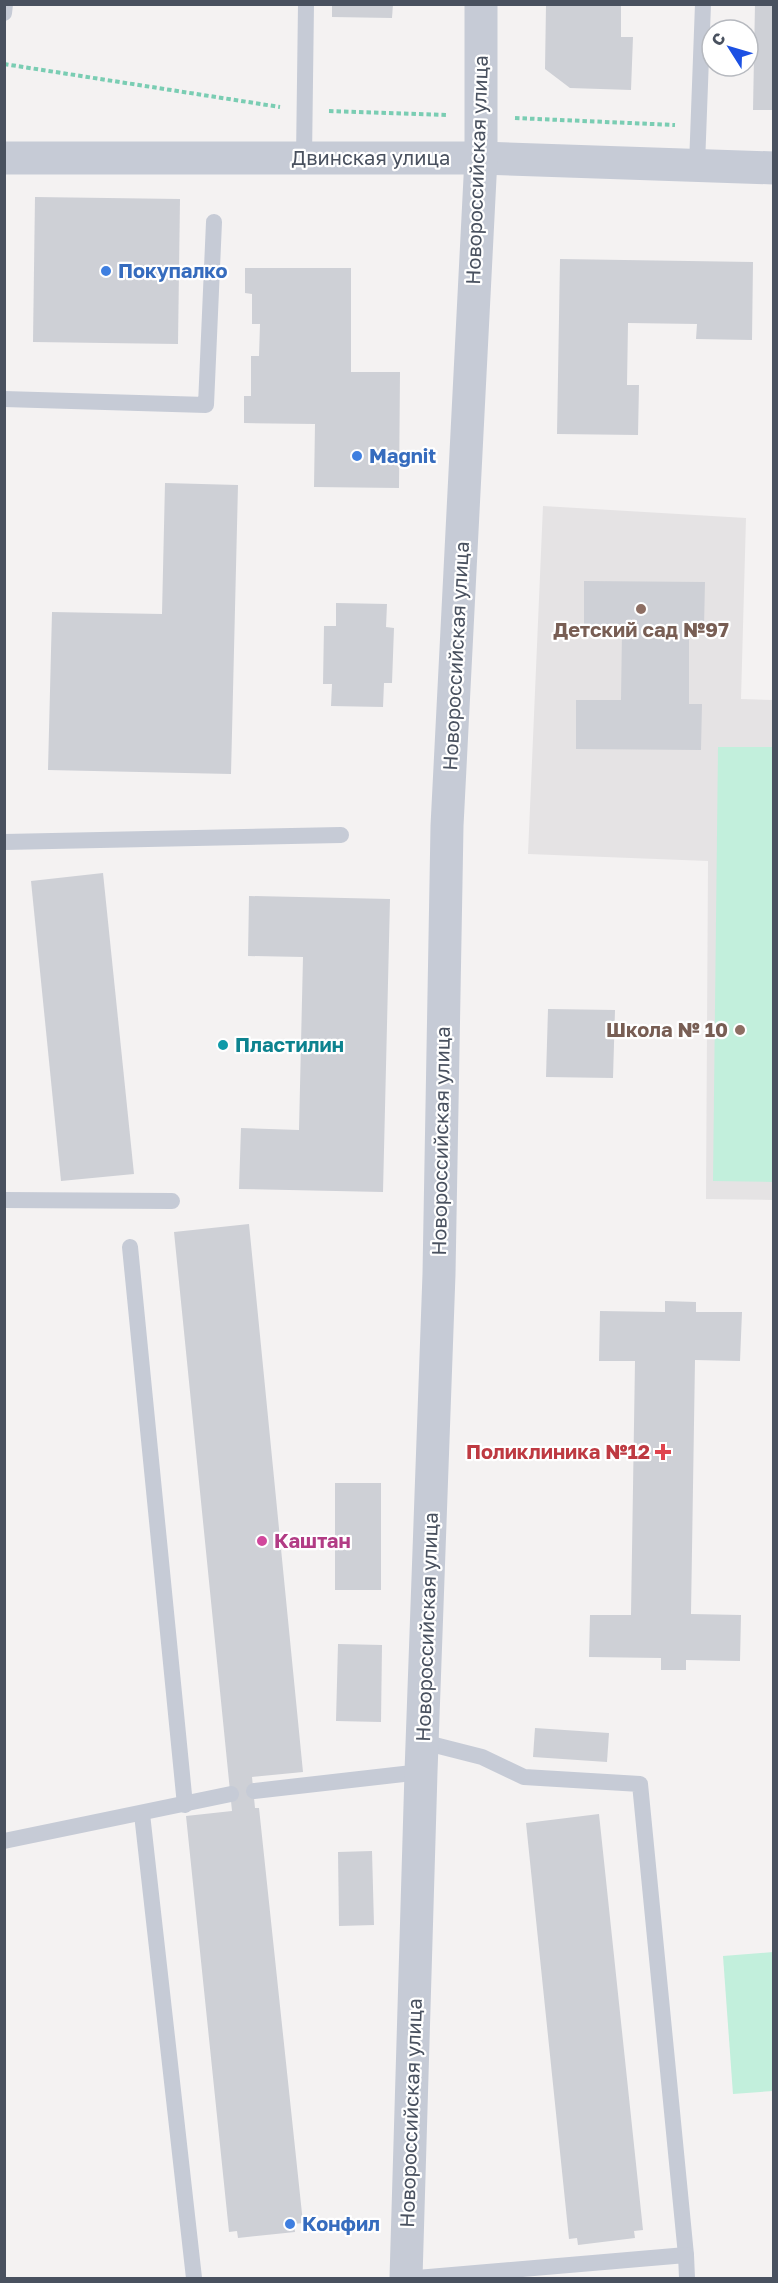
<svg xmlns="http://www.w3.org/2000/svg" width="778" height="2283" font-family="'Golos Text',sans-serif">
<rect width="100%" height="100%" fill="#f4f2f2"/>
<path fill="#e5e3e4" d="M 543,506 L 746,518 L 741,699 L 774,700 L 773,1200 L 706,1199 L 708,861 L 528,854 Z"/>
<g fill="#c2efdc">
<path d="M 718,747 L 773,747 L 773,1182 L 713,1181 Z"/>
<path d="M 773,1952 L 773,2091 L 733,2094 L 723,1956 Z"/>
</g>
<g fill="#ced0d6">
<path d="M 332,4 L 393,4 L 392,18 L 332,17 Z"/>
<path d="M 755,4 L 774,4 L 774,110 L 753,110 Z"/>
<path d="M 546,5 L 621,5 L 621,37 L 633,37 L 631,90 L 570,88 L 545,69 Z"/>
<path d="M 35,197 L 180,199 L 178,344 L 33,342 Z"/>
<path d="M 560,259 L 753,262 L 752,340 L 696,339 L 697,324 L 628,323 L 627,385 L 639,385 L 638,435 L 557,434 Z"/>
<path d="M 245,268 L 351,268 L 351,372 L 400,372 L 399,488 L 314,487 L 315,424 L 244,423 L 244,396 L 251,396 L 251,356 L 259,356 L 260,324 L 252,324 L 252,294 L 245,293 Z"/>
<path d="M 165,483 L 238,485 L 231,774 L 48,770 L 52,612 L 162,614 Z"/>
<path d="M 584,581 L 705,582 L 704,627 L 689,627 L 689,704 L 702,704 L 701,750 L 576,749 L 576,700 L 621,700 L 622,631 L 584,630 Z"/>
<path d="M 336,603 L 387,604 L 386,627 L 394,628 L 392,683 L 384,683 L 383,707 L 331,706 L 332,684 L 323,684 L 324,626 L 336,626 Z"/>
<path d="M 103,873 L 134,1174 L 61,1181 L 31,881 Z"/>
<path d="M 249,896 L 390,899 L 383,1192 L 239,1189 L 241,1128 L 299,1130 L 303,957 L 248,956 Z"/>
<path d="M 548,1009 L 615,1010 L 613,1078 L 546,1077 Z"/>
<path d="M 249,1224 L 303,1772 L 252,1777 L 255,1808 L 259,1808 L 303,2223 L 294,2224 L 295,2232 L 238,2238 L 237,2231 L 229,2232 L 186,1816 L 232,1811 L 174,1232 Z"/>
<path d="M 665,1301 L 696,1302 L 696,1312 L 742,1312 L 740,1361 L 695,1360 L 691,1614 L 741,1615 L 740,1661 L 686,1660 L 686,1670 L 661,1670 L 661,1658 L 589,1657 L 590,1615 L 631,1615 L 635,1361 L 599,1361 L 600,1311 L 665,1312 Z"/>
<rect x="335" y="1483" width="46" height="107"/>
<path d="M 338,1644 L 382,1645 L 381,1722 L 336,1721 Z"/>
<path d="M 535,1728 L 609,1733 L 607,1762 L 533,1757 Z"/>
<path d="M 599,1814 L 643,2230 L 634,2231 L 635,2238 L 578,2245 L 577,2238 L 569,2239 L 526,1823 Z"/>
<path d="M 372,1851 L 374,1925 L 339,1926 L 338,1852 Z"/>
</g>
<g fill="none" stroke-linecap="round" stroke-linejoin="round">
<g stroke="#7acdb3" stroke-width="4" stroke-dasharray="4.5 3" stroke-linecap="butt">
<path d="M 4,64 L 280,107"/>
<path d="M 329,111 L 447,115"/>
<path d="M 515,118 L 675,125"/>
</g>
<g stroke="#c6cbd6" stroke-width="16">
<path d="M 4,13 L 5,4"/>
<path d="M 304,158 L 306,4"/>
<path d="M 697,165 L 703,4"/>
<path d="M 4,399 L 206,405 L 214,222"/>
<path d="M 4,842 L 341,835"/>
<path d="M 4,1200 L 172,1201"/>
<path d="M 130,1247 L 185,1805"/>
<path d="M 423,1742 L 482,1757 L 524,1777 L 640,1784 L 686,2255"/>
<path d="M 254,1791 L 421,1772"/>
<path d="M 142,1814 L 194,2278"/>
<path d="M 4,1841 L 231,1794"/>
<path d="M 417,2278 L 686,2255 L 687,2278"/>
</g>
<g stroke="#c6cbd6" stroke-width="33">
<path d="M 4,158 L 481,158 L 774,168"/>
<path d="M 406,2278 L 421,1772 L 439,1274 L 447,826 L 481,158 L 481,4"/>
</g>
</g>
<g fill="#3f7fe0" stroke="#fff" stroke-width="2">
<circle cx="106" cy="271" r="6"/>
<circle cx="357" cy="456" r="6"/>
<circle cx="290" cy="2224" r="6"/>
</g>
<g fill="#8d6e63" stroke="#fff" stroke-width="2">
<circle cx="641" cy="609" r="6"/>
<circle cx="740" cy="1030" r="6"/>
</g>
<circle fill="#0f9aa8" stroke="#fff" stroke-width="2" cx="223" cy="1045" r="6"/>
<path fill="#e0444e" stroke="#fff" stroke-width="2" d="M660 1443h6v6h6v6h-6v6h-6v-6h-6v-6h6z"/>
<circle fill="#d1479c" stroke="#fff" stroke-width="2" cx="262" cy="1541" r="6"/>
<g text-anchor="middle" stroke-width="4.5" stroke-linejoin="round" paint-order="stroke">
<g font-size="20" fill="#49515f" stroke="#fff">
<text x="371" y="165">Двинская улица</text>
<text transform="translate(477 170) rotate(-88)" y="7">Новороссийская улица</text>
<text transform="translate(456 656) rotate(-87)" y="7">Новороссийская улица</text>
<text transform="translate(441 1141) rotate(-89)" y="7">Новороссийская улица</text>
<text transform="translate(427 1627) rotate(-88)" y="7">Новороссийская улица</text>
<text transform="translate(411 2113) rotate(-88)" y="7">Новороссийская улица</text>
</g>
<g font-size="20" font-weight="bold" fill="#366cbe" stroke="#fff" text-anchor="start">
<text x="118" y="278">Покупалко</text>
<text x="369" y="463">Magnit</text>
<text x="302" y="2231">Конфил</text>
</g>
<g font-size="20" font-weight="bold" fill="#785e54" stroke="#fff">
<text x="641" y="637">Детский сад №97</text>
<text x="728" y="1037" text-anchor="end">Школа № 10</text>
</g>
<g font-size="20" font-weight="bold" fill="#0d838f" stroke="#fff" text-anchor="start">
<text x="235" y="1052">Пластилин</text>
</g>
<g font-size="20" font-weight="bold" fill="#be3a42" stroke="#fff" text-anchor="end">
<text x="650" y="1459">Поликлиника №12</text>
</g>
<g font-size="20" font-weight="bold" fill="#b23c85" stroke="#fff" text-anchor="start">
<text x="274" y="1548">Каштан</text>
</g>
</g>
<rect width="778" height="2283" fill="none" stroke="#49515f" stroke-width="12"/>
<g transform="translate(730 48) rotate(307)"><circle r="28" fill="#ffffff" stroke="#b6b9bf" stroke-width="1.5"/>
<path d="M0-4.5L10 22L0 15L-10 22Z" fill="#1c50e3"/>
<text y="-9" font-size="16" font-weight="bold" text-anchor="middle" fill="#49515f">С</text>
</g>
</svg>
